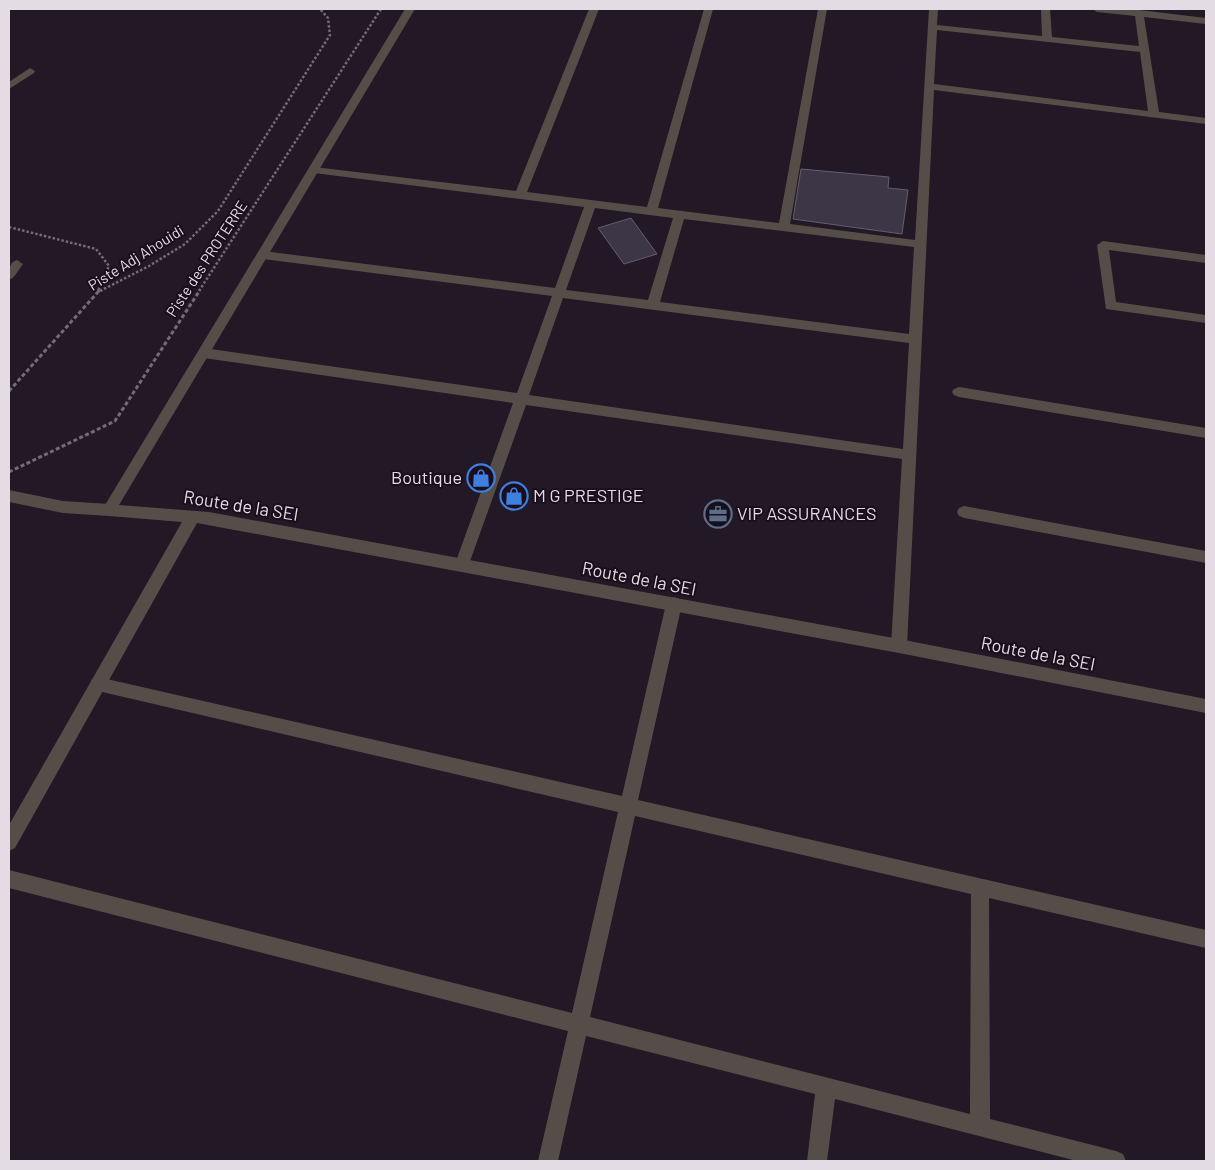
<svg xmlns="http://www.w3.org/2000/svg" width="1215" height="1170" font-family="Barlow,sans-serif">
<rect width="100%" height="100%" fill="#231825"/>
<g fill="#3d3647" stroke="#635d6f">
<path d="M 801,169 L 889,177 L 888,188 L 908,190 L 902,234 L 793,219 Z"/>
<path d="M 631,218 L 657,254 L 624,264 L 598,228 Z"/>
</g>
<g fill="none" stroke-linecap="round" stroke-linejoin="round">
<g stroke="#756b76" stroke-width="2.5" stroke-dasharray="2.5 2" stroke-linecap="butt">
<path d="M 9,227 L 96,249 L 109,266 L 98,291"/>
<path d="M 100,291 L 149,266 L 185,244 L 218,211 L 330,35 L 328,18 L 320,9"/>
<path d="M 199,291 L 381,9"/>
</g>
<g stroke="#756b76" stroke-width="3" stroke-dasharray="4 2.5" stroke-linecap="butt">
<path d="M 98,292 L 99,290"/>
<path d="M 9,391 L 98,292 L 102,290"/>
<path d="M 9,472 L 115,421 L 200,290"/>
</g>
<g fill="#554e48" fill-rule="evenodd">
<path d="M 30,68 L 35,71 L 34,73 L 9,89 L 9,82 Z"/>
<path d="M 17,260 L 23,264 L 13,278 L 9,279 C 9,271 8,263 17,260 Z"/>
<path d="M 9,490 L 63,501 L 109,504 L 114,506 L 116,510 L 114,514 L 109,516 L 63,513 L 9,502 Z"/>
</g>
<g fill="#554e48" fill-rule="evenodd">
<path d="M 589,9 L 599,9 L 527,192 L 647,207 L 704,9 L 713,9 L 658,208 L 779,223 L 818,9 L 827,9 L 790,224 L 915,240 L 929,9 L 938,9 L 937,25 L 1042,36 L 1041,9 L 1050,9 L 1052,37 L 1139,46 L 1135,16 L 1097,12 L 1093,9 L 1139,10 L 1206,18 L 1206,24 L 1144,17 L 1159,112 L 1206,118 L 1206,124 L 934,90 L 907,646 L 905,651 L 899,653 L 893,651 L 891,646 L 902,459 L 526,405 L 469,564 L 467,568 L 462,570 L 457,568 L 455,564 L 513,403 L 204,358 L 200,356 L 198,353 L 200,350 L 204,348 L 517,393 L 552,296 L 263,259 L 257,255 L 263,251 L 555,288 L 584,207 L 314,173 L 309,170 L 314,167 L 516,191 ZM 937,30 L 1140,52 L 1148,111 L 934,84 ZM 595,208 L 673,218 L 648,300 L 566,290 ZM 684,219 L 914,247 L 909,334 L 660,302 ZM 563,298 L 909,343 L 903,449 L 529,395 Z"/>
<path d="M 1103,241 L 1206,255 L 1206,263 L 1109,250 L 1116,302 L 1206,315 L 1206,323 L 1106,309 L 1097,245 Z"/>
<path d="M 959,387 L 1206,428 L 1206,438 L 959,397 L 954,395 L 952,392 L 954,389 Z"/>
<path d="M 964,506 L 1206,551 L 1206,563 L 964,518 L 959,516 L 957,512 L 959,508 Z"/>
<path d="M 674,597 L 679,599 L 682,604 L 638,800 L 1206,930 L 1206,948 L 989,898 L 990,1119 L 1116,1151 L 1123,1154 L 1126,1161 L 1077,1161 L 835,1099 L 827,1161 L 807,1161 L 815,1094 L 586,1036 L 558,1161 L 538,1161 L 568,1031 L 9,888 L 9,870 L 572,1013 L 618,812 L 98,691 L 92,689 L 90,684 L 92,679 L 98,677 L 622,796 L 666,604 L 669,599 ZM 635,816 L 971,894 L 970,1114 L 590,1017 Z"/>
</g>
<path fill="#554e48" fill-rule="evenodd" d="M 405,9 L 415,9 L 119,505 L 209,512 L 899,639 L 1206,699 L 1206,713 L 899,653 L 197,523 L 15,848 L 9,851 L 9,825 L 182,522 L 109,516 L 104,514 L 102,510 Z"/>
</g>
<defs>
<g id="shop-ring" transform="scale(1.4375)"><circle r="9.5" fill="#190f1c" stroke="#3f7fe0" stroke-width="1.5"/><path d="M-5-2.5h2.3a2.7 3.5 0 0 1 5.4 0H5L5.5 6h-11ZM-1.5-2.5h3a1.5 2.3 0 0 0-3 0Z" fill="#3f7fe0"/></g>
<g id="office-ring" transform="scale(1.4375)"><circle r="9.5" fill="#190f1c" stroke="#5c6f8a" stroke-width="1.5"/><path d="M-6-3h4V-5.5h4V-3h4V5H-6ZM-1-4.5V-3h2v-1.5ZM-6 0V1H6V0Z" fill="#5c6f8a"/></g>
</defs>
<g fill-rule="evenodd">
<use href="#shop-ring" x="481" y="478"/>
<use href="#shop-ring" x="514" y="496"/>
<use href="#office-ring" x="718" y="514"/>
</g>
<g text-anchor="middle" stroke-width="4" stroke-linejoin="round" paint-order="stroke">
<g font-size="15" fill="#e4dce5" stroke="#190f1c">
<text transform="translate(136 258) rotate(-32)" y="5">Piste Adj Ahouidi</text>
<text transform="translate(207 259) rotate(-57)" y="5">Piste des PROTERRE</text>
</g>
<g font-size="18" fill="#e4dce5" stroke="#190f1c" text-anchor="start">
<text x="462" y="484" text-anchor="end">Boutique</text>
<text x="533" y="502">M G PRESTIGE</text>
<text x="737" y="520">VIP ASSURANCES</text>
</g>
<g font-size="18" fill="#e4dce5" stroke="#190f1c">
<text transform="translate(241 506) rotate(9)" y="6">Route de la SEI</text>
<text transform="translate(639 579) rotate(11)" y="6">Route de la SEI</text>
<text transform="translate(1038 654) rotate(11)" y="6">Route de la SEI</text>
</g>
</g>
<rect width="1215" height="1170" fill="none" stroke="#e4dce5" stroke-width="20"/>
</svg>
